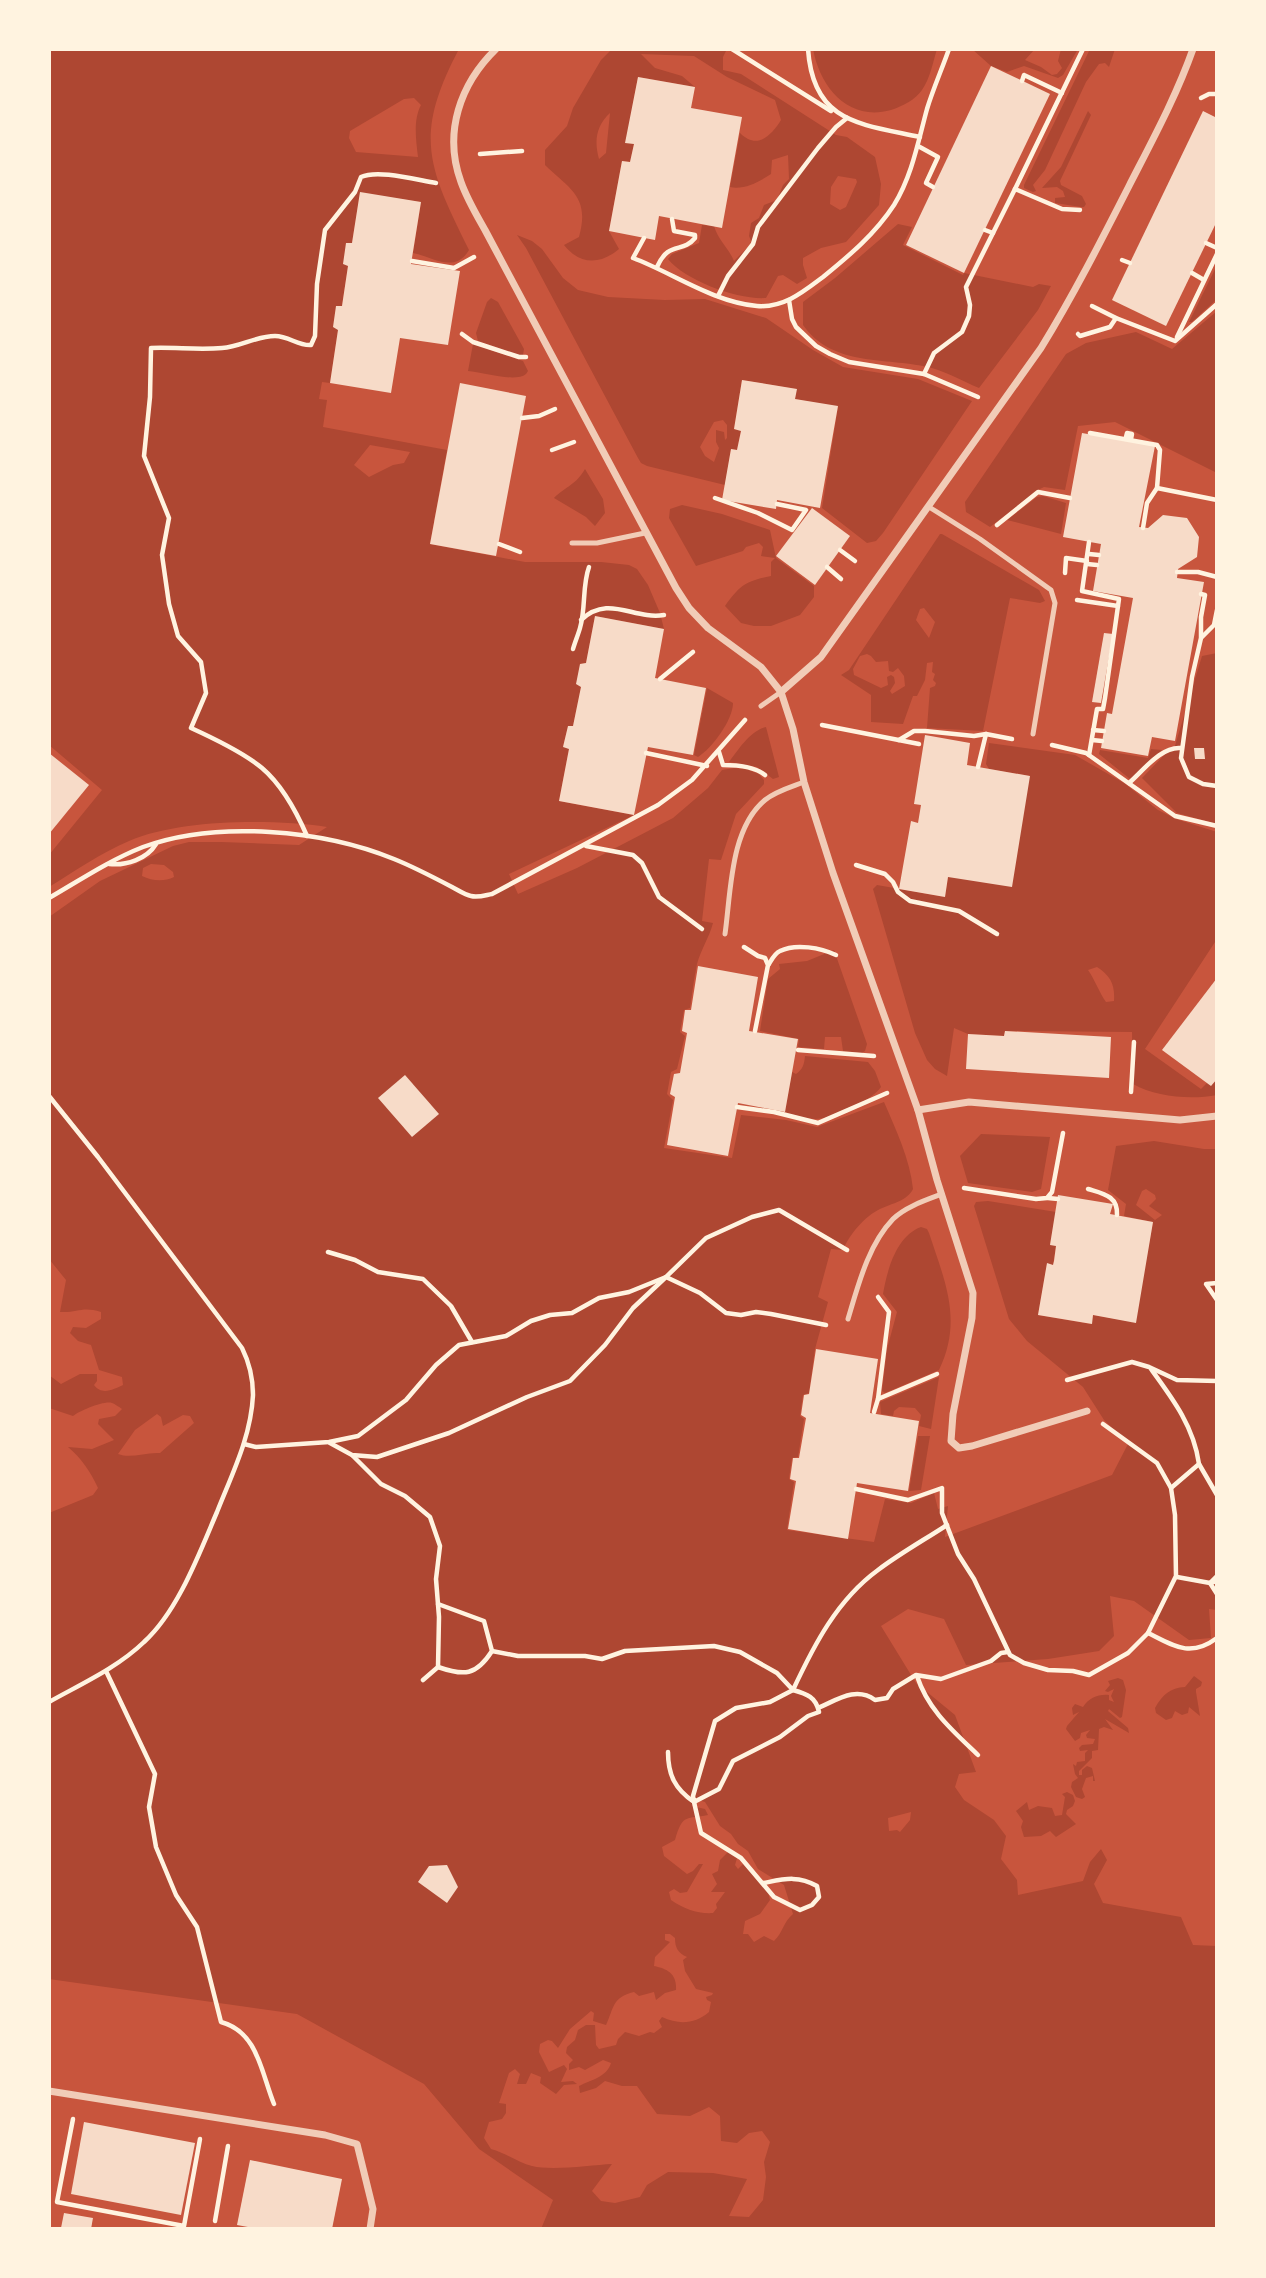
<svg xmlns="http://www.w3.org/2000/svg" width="1266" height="2278" font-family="'DM Sans',sans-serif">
<rect width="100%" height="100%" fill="#c8553d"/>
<g fill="#ae4732" fill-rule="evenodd">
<path d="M 49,49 L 459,49 C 413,136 428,167 469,250 C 455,274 433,257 413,253 L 421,202 L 360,193 L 352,243 L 347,243 L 348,266 L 342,306 L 337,306 L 338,330 L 330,383 L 322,382 L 319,399 L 327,400 L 323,427 L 447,450 L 430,544 L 525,562 L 601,562 L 629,565 L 637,569 L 648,585 L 660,613 L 664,629 L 595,616 L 586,663 L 580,664 L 581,687 L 573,726 L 568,727 L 563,746 L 569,749 L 559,801 L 634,815 L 509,874 L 518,894 L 577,868 L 673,818 L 708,788 L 722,770 L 734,768 L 746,769 L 759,774 L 764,780 L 764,784 L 736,814 L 721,860 L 709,859 L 702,921 L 713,923 C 709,938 701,949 697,964 C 694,978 692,994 690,1008 L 684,1010 L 680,1032 L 685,1036 L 677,1069 L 671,1072 L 667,1094 L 673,1100 L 664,1148 L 732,1158 L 741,1115 L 786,1120 L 817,1127 L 884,1102 C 896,1130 910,1159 913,1189 C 907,1201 893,1203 880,1209 C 865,1216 849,1235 843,1250 L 831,1249 L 818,1297 L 828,1302 L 815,1349 L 809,1393 L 803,1395 L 800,1416 L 804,1419 L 798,1457 L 792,1458 L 789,1479 L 794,1482 L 787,1530 L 874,1542 L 885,1499 L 911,1503 L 934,1493 L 938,1509 L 948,1506 L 945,1537 L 1112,1475 L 1128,1444 L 1104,1420 L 1083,1387 L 1027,1341 L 1009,1319 L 974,1206 L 976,1202 L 988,1201 L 1056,1212 L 1050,1244 L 1056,1246 L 1053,1265 L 1047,1264 L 1038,1315 L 1091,1324 L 1093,1315 L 1135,1322 L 1153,1222 L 1124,1216 L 1126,1204 L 1108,1190 L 1116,1146 L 1154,1141 L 1204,1149 L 1217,1149 L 1217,1610 L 1209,1609 L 1211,1638 L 1189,1640 L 1134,1601 L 1110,1596 L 1114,1636 L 1099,1651 L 1048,1659 L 966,1665 L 944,1619 L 908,1609 L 881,1626 L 916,1683 L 955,1715 L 976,1772 L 959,1774 L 955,1787 L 964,1800 L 994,1820 L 1006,1836 L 1001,1859 L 1017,1880 L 1018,1895 L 1083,1881 L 1090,1862 L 1101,1849 L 1107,1860 L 1094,1884 L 1103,1903 L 1181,1917 L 1193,1945 L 1217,1946 L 1217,2229 L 541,2229 L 553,2200 L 479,2149 L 424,2084 L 297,2014 L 49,1979 L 49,1513 L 93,1495 L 98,1488 C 90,1471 82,1459 68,1447 L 92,1449 L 114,1440 L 98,1424 L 99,1419 L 115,1416 L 122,1409 C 119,1407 115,1404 112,1403 C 105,1400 79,1411 73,1416 L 49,1408 L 49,1375 L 61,1384 L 80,1374 L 97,1374 L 97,1381 L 94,1385 C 102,1396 114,1389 123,1385 L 122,1377 L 99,1370 L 91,1345 L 78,1341 L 70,1333 L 73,1327 L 86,1328 L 101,1319 L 101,1312 C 82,1306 78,1313 60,1312 L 66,1280 L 49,1259 L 49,917 L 100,881 L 173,846 L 189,842 L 221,842 L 299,845 L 327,827 C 273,819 180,819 129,841 C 101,853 75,871 49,887 L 49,855 L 102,790 L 49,745 ZM 414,98 L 421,105 C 413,120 416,140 418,157 L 356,152 L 349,138 L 350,131 L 404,99 ZM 370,445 L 410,452 L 404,463 L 393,465 L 369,477 L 354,465 ZM 151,864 L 164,865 L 173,872 L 174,877 C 164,882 152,881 142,876 L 143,868 ZM 1146,1189 L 1155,1195 L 1156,1199 L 1149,1206 L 1162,1215 L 1155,1220 L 1136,1205 L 1142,1191 ZM 157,1414 L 161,1417 L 163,1426 L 183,1415 L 190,1416 L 194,1423 L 160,1453 C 145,1452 131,1459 118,1454 L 135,1430 ZM 693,1798 L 705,1802 L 720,1826 L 731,1834 L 738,1844 L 748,1851 L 758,1869 L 784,1885 L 793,1914 C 783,1922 783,1933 774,1941 L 764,1936 L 754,1942 L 748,1934 L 743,1934 L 745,1921 L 760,1914 L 770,1900 C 767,1885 758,1871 744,1863 L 738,1869 L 735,1865 L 737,1858 L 731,1849 L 720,1860 L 718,1871 L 712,1874 L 717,1884 L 711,1892 L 725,1892 L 716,1904 L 717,1908 L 713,1913 C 698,1914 684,1909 671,1900 L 669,1892 L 674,1889 L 680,1893 L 687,1892 L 703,1864 L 699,1864 L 693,1871 L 687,1874 L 664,1856 L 662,1847 L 675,1840 C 683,1812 687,1820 708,1815 L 705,1809 L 692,1806 ZM 911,1812 L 910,1820 L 900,1832 L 897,1830 L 889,1831 L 888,1818 ZM 665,1934 L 670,1934 L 675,1938 C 675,1948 678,1953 687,1957 L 683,1960 L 685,1971 L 696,1989 L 713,1993 L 712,1995 L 706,1997 L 707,2000 L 711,2002 L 709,2012 C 695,2024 679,2025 662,2017 L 659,2021 L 662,2027 L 654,2033 L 650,2032 L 639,2036 L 625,2032 L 618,2039 L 616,2045 L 599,2049 L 596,2045 L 595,2025 L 586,2025 L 578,2030 L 575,2040 L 567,2047 L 566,2053 L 573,2060 L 569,2064 L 569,2070 L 579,2067 L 585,2070 L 603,2060 L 611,2063 C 607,2077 591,2080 579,2086 L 580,2093 L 596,2088 L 605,2081 L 622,2086 L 637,2086 L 657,2114 L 690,2116 L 709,2107 L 720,2116 L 721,2141 L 737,2143 L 749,2133 L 762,2131 L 770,2142 L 764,2162 L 766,2177 L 763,2200 L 749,2217 L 729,2216 L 747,2179 L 713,2173 L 668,2172 L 647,2185 L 640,2197 L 615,2203 L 601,2201 L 592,2191 L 612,2164 C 592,2165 552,2171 532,2166 C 519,2163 506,2153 491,2149 L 484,2138 L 489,2122 L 502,2119 L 506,2113 L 506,2104 L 499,2103 L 509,2073 L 515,2069 L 520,2074 L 517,2084 L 526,2084 L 531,2073 L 541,2077 L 540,2083 L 556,2094 L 564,2085 L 577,2084 L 573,2081 L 561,2082 L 567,2069 L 564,2065 L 549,2072 L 539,2052 L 540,2044 L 548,2040 L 552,2041 L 558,2048 L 570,2029 L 591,2011 L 594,2013 L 593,2021 L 606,2025 C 614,2008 612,1997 634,1992 L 639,1996 L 654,1992 L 656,2000 L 665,1993 L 676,1990 C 677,1974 668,1969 654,1966 L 655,1957 L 670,1942 L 665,1940 Z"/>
<path d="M 612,49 L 727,49 L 723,57 L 723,70 L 741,74 L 836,135 L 847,137 L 875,157 L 881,184 L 879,205 L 846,242 L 821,248 L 803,258 L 803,265 L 807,278 L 797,284 L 783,275 L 778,276 L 766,298 C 738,300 686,281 668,259 L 672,254 L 699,243 L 702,225 L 714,226 C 718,240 728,247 734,261 L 752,243 L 749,236 L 751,223 L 759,218 L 764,205 L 777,200 L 783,185 L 789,179 L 788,155 L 772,160 L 771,174 C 759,182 744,190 730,187 L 740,133 C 757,150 771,136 781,120 L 775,100 L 727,77 L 694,56 L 641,54 L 655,68 L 682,76 L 695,87 L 638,77 L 626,142 L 634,144 L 630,162 L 622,161 L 609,231 L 619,249 C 600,265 580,265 564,245 L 579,237 C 590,197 571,190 545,165 L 545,150 L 567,126 L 573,108 L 601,60 ZM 610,113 L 606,153 L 599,159 C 594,141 596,126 610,113 ZM 838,176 L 856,179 L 857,182 L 846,207 L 840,210 L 830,204 L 831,187 Z"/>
<path d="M 813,49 L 937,49 C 933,62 930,79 922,90 C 915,100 903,106 891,110 C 848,122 820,87 813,49 Z"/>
<path d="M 972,49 L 1035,49 L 1025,60 L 1041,67 L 1052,75 L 1057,74 L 1062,68 L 1058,61 L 1061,49 L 1078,49 L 1063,75 L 1058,78 L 1024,66 L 1007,72 L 991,66 Z"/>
<path d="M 1090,49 L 1115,49 L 1109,67 L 1105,63 L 1099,64 L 1086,82 L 1045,170 L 1033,185 L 1036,191 L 1033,192 L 1024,188 L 1024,185 Z"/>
<path d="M 1088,111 L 1091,115 L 1060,181 L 1061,185 L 1082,196 L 1086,204 L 1084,207 L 1081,207 L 1055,203 L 1055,198 L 1065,197 L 1063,191 L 1057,187 L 1042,188 L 1061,167 Z"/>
<path d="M 898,224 L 912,227 L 903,245 L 963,275 L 964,273 L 1033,287 L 1039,284 L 1051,286 L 1038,310 L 979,388 C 962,381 942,369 923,366 C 881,358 831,365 803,325 L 803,302 L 835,278 Z"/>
<path d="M 517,235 L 532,241 L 542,249 L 563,278 L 578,290 L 608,297 L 665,300 L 705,299 L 766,318 L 813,350 L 843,367 L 918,379 L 972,401 L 883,533 L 876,541 L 867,543 L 822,508 L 838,407 L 795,399 L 796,389 L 742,380 L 734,429 L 741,431 L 737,450 L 731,449 L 725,485 L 647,466 L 641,463 L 638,458 L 526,248 ZM 723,420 L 727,425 L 727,438 L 725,440 L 724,432 L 716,430 L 716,442 L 719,448 L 714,462 L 705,456 L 700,447 L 714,422 Z"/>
<path d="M 1217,265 L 1217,299 L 1192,322 L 1189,322 Z"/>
<path d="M 491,298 L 498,302 L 524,349 L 523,355 L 521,356 L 478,341 L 476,333 L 487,302 Z"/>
<path d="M 1217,311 L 1217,473 L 1115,422 L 1078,426 L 1065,490 L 1044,487 L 1038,490 L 990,527 L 966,512 L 965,502 L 1066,354 L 1086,343 L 1136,332 L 1172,349 Z"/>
<path d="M 473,344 L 523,361 L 528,371 L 526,374 C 515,383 483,372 468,371 Z"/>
<path d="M 585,469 L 603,499 L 605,513 L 595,526 L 586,517 L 554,498 C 566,486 576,485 585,469 Z"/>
<path d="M 1043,496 L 1066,503 L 1061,534 L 1007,520 L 1037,497 Z"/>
<path d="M 682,505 L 722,514 L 770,530 L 776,558 L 814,586 L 814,597 L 800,615 L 771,626 L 754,626 L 741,623 L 725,606 C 740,585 746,581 771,576 L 771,562 L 775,558 L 761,556 L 763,547 L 759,543 L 746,547 L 743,551 L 696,566 L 669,518 L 670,509 Z"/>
<path d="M 940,534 L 942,534 L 1039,590 L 1045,601 L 1040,603 L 1010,598 L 983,731 L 927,728 L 930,688 L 935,686 L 936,683 L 933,680 L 935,674 L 932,672 L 933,662 L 927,663 L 925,680 L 917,696 L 913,696 L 903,724 L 871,722 L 871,695 L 841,675 L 849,670 ZM 924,608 L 935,622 L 929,638 L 916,620 L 920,609 ZM 867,654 L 871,656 L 876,662 L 888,661 L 889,671 L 893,672 L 898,668 L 904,676 L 905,686 L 892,694 L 890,691 L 895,683 L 894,677 L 891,675 L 887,677 L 888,685 L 881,688 L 854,675 L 853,669 L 860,656 Z"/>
<path d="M 1217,653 L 1217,824 L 1177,813 L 1142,778 L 1170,749 L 1174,749 L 1202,656 Z"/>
<path d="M 707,688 L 733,703 C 733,720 712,748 698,757 L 694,755 Z"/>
<path d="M 766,727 L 779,777 L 773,779 L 757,767 L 729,762 C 739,749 750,731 766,727 Z"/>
<path d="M 989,743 L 1075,755 L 1124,783 L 1158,810 L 1176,819 L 1217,832 L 1217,939 L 1145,1049 L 1201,1089 L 1217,1073 L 1217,1095 C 1191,1100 1156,1097 1133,1084 L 1132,1032 L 1005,1031 L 1004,1036 L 968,1034 L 954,1028 L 947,1076 L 935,1069 L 927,1060 L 915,1033 L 873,889 L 877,885 L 945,897 L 948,877 L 1030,776 L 989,769 L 986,764 ZM 1097,967 C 1111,976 1115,985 1114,1001 L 1106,1002 C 1099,992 1095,980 1088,970 Z"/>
<path d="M 1151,749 L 1162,750 L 1130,779 L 1099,754 L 1100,750 L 1148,758 Z"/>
<path d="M 834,950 L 867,1044 L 865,1051 L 862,1053 L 843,1051 L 841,1037 L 825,1037 L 824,1049 L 798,1047 L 799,1039 L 760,1031 L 768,979 L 780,969 L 779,964 L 807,961 Z"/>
<path d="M 805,1056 L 868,1062 L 875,1071 L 881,1087 C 871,1101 832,1119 815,1119 C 806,1119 796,1115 787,1113 L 785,1112 L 792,1072 L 796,1074 C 803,1069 804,1065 805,1056 Z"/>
<path d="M 981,1134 L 1050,1137 L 1041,1189 L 1032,1192 L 968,1183 L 960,1156 Z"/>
<path d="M 921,1227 L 927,1229 L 929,1233 C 945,1282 963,1320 939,1370 L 885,1393 L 882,1391 L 887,1349 L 897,1312 L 883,1294 C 887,1271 896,1236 921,1227 Z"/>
<path d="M 939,1377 L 931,1429 L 919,1426 L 921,1415 L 915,1408 L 899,1407 L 894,1411 L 893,1416 L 881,1414 L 880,1402 Z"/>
<path d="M 918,1436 L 930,1436 L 921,1490 L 909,1491 Z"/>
<path d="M 1194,1676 L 1202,1682 L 1201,1686 L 1196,1689 L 1196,1692 L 1200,1716 L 1189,1707 L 1188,1713 L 1182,1715 L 1175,1711 L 1172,1718 L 1166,1720 L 1156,1713 L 1155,1708 C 1163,1694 1170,1688 1185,1687 Z"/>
<path d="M 1118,1678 L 1123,1680 L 1126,1690 L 1122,1717 L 1120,1718 L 1109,1709 L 1108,1711 L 1128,1728 L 1129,1733 L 1105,1719 L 1113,1730 L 1104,1727 L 1099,1729 L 1098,1750 L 1092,1751 L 1092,1758 L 1079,1771 L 1079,1775 L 1082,1775 L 1082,1770 L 1087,1766 L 1092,1768 L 1095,1781 L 1093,1781 L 1093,1776 L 1086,1778 L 1082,1789 L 1085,1797 L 1082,1799 L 1076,1797 L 1071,1787 L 1072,1782 L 1078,1778 L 1075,1774 L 1073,1764 L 1076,1766 L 1077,1762 L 1085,1761 L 1085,1753 L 1088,1750 L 1080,1751 L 1079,1748 L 1082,1745 L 1093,1744 L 1095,1739 L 1087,1738 L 1086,1735 L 1090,1730 L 1081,1733 L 1080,1738 L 1075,1741 L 1066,1729 L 1067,1726 L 1079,1712 L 1073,1715 L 1072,1708 L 1075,1704 L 1083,1707 C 1089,1698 1098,1694 1109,1695 L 1109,1700 L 1114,1702 L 1111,1696 L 1114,1689 L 1108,1692 L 1105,1691 L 1110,1685 L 1108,1681 Z"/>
<path d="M 1067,1792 L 1073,1795 L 1075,1801 L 1073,1806 L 1067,1810 L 1066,1814 L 1076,1824 L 1056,1837 L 1050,1831 L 1041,1836 L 1024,1837 L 1021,1827 L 1023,1821 L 1016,1811 L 1027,1802 L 1029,1810 L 1038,1806 L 1052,1808 L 1055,1816 L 1062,1815 L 1065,1797 L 1062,1794 Z"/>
</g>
<g fill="#f7dbc8">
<path d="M 991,66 L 1050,94 L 964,273 L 906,245 Z"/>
<path d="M 638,77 L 695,87 L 691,108 L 742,117 L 722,228 L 659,216 L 655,240 L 609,231 L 622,161 L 630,162 L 634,144 L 625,143 Z"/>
<path d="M 1203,111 L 1217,118 L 1217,221 L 1166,326 L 1112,300 Z"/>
<path d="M 360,192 L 421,202 L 411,264 L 460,271 L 448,345 L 400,338 L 391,393 L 330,383 L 338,330 L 333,327 L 336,306 L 342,306 L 348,266 L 343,264 L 346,243 L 352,243 Z"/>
<path d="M 742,380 L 797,389 L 795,399 L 838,406 L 820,508 L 777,500 L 776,509 L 722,500 L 731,449 L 737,450 L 741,431 L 734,429 Z"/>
<path d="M 460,383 L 526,396 L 496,556 L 430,544 Z"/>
<path d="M 1082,433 L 1155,446 L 1139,527 L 1148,528 L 1163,515 L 1187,518 L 1199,537 L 1197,557 L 1178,569 L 1177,578 L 1204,582 L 1175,741 L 1152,737 L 1148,756 L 1101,748 L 1107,713 L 1112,714 L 1133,598 L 1093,591 L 1101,544 L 1063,537 Z"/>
<path d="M 812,508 L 850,536 L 815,585 L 776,556 Z"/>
<path d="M 595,616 L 664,629 L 655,678 L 706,688 L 693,755 L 648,747 L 634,815 L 559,801 L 569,749 L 563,747 L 568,726 L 573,726 L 581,687 L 576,684 L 580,664 L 586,663 Z"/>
<path d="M 1104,633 L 1113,634 L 1101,703 L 1092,702 Z"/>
<path d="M 925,735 L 970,743 L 967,765 L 1030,776 L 1012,887 L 948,877 L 945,897 L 899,889 L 911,821 L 918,823 L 921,805 L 914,804 Z"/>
<path d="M 1194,748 L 1204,748 L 1205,759 L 1195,759 Z"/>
<path d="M 49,753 L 89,785 L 49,834 Z"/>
<path d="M 698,966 L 758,977 L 749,1031 L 798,1039 L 785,1112 L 738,1103 L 728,1156 L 667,1145 L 675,1097 L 670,1094 L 674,1074 L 680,1073 L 687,1033 L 682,1031 L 685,1010 L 691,1010 Z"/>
<path d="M 1217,978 L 1217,1079 L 1211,1086 L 1162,1050 Z"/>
<path d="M 1005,1031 L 1111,1037 L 1109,1078 L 966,1069 L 968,1034 L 1004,1036 Z"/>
<path d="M 405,1075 L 439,1114 L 412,1137 L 378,1098 Z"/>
<path d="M 1058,1195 L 1113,1204 L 1110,1214 L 1153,1222 L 1136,1323 L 1093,1315 L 1092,1324 L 1038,1315 L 1047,1263 L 1053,1265 L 1054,1261 L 1056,1246 L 1050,1245 Z"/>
<path d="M 816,1349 L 878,1359 L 870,1413 L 919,1421 L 908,1491 L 857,1483 L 848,1539 L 788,1529 L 796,1481 L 790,1479 L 793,1458 L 799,1458 L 806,1418 L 801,1415 L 804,1395 L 809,1394 Z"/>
<path d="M 447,1865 L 458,1887 L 447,1903 L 418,1882 L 429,1866 Z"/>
<path d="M 84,2122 L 195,2143 L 181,2215 L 71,2194 Z"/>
<path d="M 250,2160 L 342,2179 L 332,2229 L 258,2229 L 237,2225 Z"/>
<path d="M 64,2213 L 93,2218 L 91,2229 L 61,2228 Z"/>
</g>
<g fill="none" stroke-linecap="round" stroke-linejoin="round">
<g stroke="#fff3e0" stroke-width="4.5">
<path d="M 732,49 L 831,111"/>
<path d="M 808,49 C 813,123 860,124 920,137"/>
<path d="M 1022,81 L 1024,75 L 1062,93"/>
<path d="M 1201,98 L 1209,94 L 1217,94"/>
<path d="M 918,146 L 938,157 L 926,183 L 933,187"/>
<path d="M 480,154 L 522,151"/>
<path d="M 1080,210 L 1062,209 L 1015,189 L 1083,49"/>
<path d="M 985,230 L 993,233 L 1015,189"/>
<path d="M 644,238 L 633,258 C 673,273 713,302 757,306 C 784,308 803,292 823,277 C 850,255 875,234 894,205 C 912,176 918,142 927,109 C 933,89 942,69 949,49"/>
<path d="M 1206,243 L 1217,248"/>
<path d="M 1122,260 L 1130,263"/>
<path d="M 412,261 L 454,268 L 474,257"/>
<path d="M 657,267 C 669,240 682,254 695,238 L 695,235 L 674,231 L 672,219"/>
<path d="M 1192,273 L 1204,280"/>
<path d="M 718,296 L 728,276 L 753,244 L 758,227 L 818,148 L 836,127 L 847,118"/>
<path d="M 789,300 L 792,319 L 796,327 L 816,346 L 830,354 L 849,362 L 924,374 L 978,397"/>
<path d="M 1092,306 L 1116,318 L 1175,341 L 1217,304"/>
<path d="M 462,334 L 473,342 L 519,357 L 526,357"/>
<path d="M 1078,334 L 1080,336 L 1110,327 L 1116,318"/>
<path d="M 1177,337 L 1217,254"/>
<path d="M 924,374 L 934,353 L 962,332 L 969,316 L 970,305 L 966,287 L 993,233"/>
<path d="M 522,418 L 539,416 L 555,409"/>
<path d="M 1090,433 L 1157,445 L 1160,450 L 1157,488 L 1147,503 L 1143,528"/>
<path d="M 1127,433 L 1132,434 L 1131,439 L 1126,437 Z"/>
<path d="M 552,450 L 574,442"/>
<path d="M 1157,488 L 1217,500"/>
<path d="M 715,498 L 758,513 L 792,530 L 806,510 L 777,504"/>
<path d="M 997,525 L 1038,492 L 1070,498"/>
<path d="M 1089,542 L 1082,591 L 1119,599 L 1118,606"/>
<path d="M 499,544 L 520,552"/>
<path d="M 840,550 L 855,561"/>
<path d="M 1089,554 L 1099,555"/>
<path d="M 1087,564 L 1097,565"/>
<path d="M 827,567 L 841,579"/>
<path d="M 1177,572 L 1198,572 L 1217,577"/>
<path d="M 1065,573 L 1066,558 L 1087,561"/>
<path d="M 1201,594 L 1205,595 L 1201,617 L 1201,638 L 1192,677 L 1181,758 L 1189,777 L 1203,784 L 1217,786"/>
<path d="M 1077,600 L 1118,606 L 1105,698 L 1103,709 L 1097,709 L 1089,755"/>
<path d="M 581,620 C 609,594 633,620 664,615"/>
<path d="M 1202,637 L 1214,625 L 1217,610"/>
<path d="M 573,649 C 575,642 578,635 580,628 C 586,608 582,586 589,567"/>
<path d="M 660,679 L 693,652"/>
<path d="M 822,725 L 919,744"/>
<path d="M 1093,730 L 1104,731"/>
<path d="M 899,740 L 914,731 L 925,731 L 974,736 L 986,734 L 1012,739"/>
<path d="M 1092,740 L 1102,741"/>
<path d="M 1052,745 L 1086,753 L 1175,816 L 1217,826"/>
<path d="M 719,752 L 723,765 C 737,765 754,766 765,775"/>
<path d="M 646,753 L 707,766"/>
<path d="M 978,767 L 986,734"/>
<path d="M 1129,783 C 1143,771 1161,746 1181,748"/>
<path d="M 307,836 C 297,813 282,785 262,768 C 244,753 213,738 191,728 L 206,693 L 201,662 L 178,636 L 169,604 L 162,555 L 169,518 L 144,456 L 150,397 L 151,348 C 174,347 198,350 222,348 C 240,347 256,336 275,336 C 289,336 298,346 311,345 L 315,336 L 317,284 L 325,230 L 355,192 L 361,177 C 378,169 417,180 436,183"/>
<path d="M 586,846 L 633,855 L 642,863 L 659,897 L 702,929"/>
<path d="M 109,864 C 126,866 147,859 156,844"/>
<path d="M 856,865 L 885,874 L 893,882 L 898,892 L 910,901 L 959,911 L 997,934"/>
<path d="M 49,898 C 80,880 110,860 143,847 C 217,820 323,830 394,859 C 414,867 433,877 452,887 C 458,890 465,895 471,896 C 478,898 486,895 492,894 L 658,805 L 692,780 L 745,720"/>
<path d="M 744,947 L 758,956 L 765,958 L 768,965 L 755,1031"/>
<path d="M 769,964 C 772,959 775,953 780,951 C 796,943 821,948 836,955"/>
<path d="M 798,1050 L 874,1056"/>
<path d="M 1131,1092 L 1134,1042"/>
<path d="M 49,1096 L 98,1157 L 242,1348 C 249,1362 253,1379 253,1395 C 251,1437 232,1474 217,1512 C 199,1554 178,1611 144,1642 C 117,1668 81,1684 49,1702"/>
<path d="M 737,1107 L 774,1112 L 818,1123 L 887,1093"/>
<path d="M 964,1188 L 1036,1199 L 1047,1198 L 1052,1192 L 1063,1133"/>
<path d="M 1088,1189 C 1104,1194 1118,1196 1117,1215"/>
<path d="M 1048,1198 L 1058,1199"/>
<path d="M 328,1252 L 355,1260 L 378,1272 L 423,1279 L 451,1306 L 472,1342"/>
<path d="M 1217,1283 L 1206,1284 L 1217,1300"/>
<path d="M 878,1297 L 889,1312 L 878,1399 L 937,1374"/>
<path d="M 1151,1369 C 1173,1399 1194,1427 1199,1464 L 1171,1488"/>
<path d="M 1067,1380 L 1132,1362 L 1149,1367 L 1177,1380 L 1217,1381"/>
<path d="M 874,1412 L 878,1399"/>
<path d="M 330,1443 L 352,1455 L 377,1457 L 449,1433 L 527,1397 L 570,1381 L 605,1345 L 633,1308 L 666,1277 L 700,1293 L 726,1313 L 741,1315 L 756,1312 L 771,1314 L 826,1325"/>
<path d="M 244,1444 L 256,1447 L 329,1442 L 358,1436 L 406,1400 L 436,1365 L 459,1345 L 506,1336 L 531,1321 L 550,1315 L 572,1313 L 599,1298 L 629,1292 L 666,1277 L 706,1238 L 752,1217 L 779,1210 L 847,1250"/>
<path d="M 353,1456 L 381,1484 L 405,1496 L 430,1517 L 440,1546 L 436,1579 L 439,1617 L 438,1667 L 423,1680"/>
<path d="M 1199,1464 L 1217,1495"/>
<path d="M 856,1489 L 908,1500 L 942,1488 L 942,1513 L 958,1554 L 974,1579 L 1010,1655 L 1024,1663 L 1048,1670 L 1073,1671 L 1089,1675 L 1128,1653 L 1148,1633 L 1176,1576 L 1175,1515 L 1171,1488 L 1157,1463 L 1103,1424"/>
<path d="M 1217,1576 L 1210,1583 L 1217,1594"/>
<path d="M 1177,1577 L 1210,1583 L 1217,1581"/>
<path d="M 1148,1633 C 1174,1646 1190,1658 1217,1638"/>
<path d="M 492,1651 L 518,1656 L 585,1656 L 602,1659 L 625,1651 L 714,1646 L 740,1652 L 777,1673 L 793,1690 C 814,1645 837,1600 878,1570 C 899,1554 924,1540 947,1525"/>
<path d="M 438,1667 C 464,1676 476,1676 492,1651 L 484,1621 L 438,1604"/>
<path d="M 106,1671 L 155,1774 L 149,1807 L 156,1847 L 176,1895 L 197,1927 L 221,2022 C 258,2032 261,2072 274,2104"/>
<path d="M 917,1676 C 928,1710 953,1731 978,1755"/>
<path d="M 793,1690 C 807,1694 816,1697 819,1712 L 808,1716 L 780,1737 L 733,1761 L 719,1789 L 694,1802 L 693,1796 L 715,1721 L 736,1708 L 770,1702 Z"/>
<path d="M 818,1708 C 837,1700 856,1686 875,1700 L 887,1698 L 893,1689 L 916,1675 L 941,1679 L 991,1661 L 1001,1653 L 1008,1652"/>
<path d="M 668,1752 C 668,1775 675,1789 694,1802 L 701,1833 L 741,1858 L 774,1897 L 800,1910 L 812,1905 L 819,1897 L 817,1886 C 798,1875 784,1879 764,1883"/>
<path d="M 73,2119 L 57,2202 L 184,2226 L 200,2139"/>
<path d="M 215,2221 L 228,2146"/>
</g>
<g stroke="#f1ccb7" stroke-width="5">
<path d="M 929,507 L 980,539 L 1051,590 L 1055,603 L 1033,734"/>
<path d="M 572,543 L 597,543 L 645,533"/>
<path d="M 761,706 L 781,692"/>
<path d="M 725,934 C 731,892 730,829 765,800 C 776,791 791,787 804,782"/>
<path d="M 848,1319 C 858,1286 868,1245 893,1219 C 905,1207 926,1200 942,1194"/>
</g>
<g stroke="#f1ccb7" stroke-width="7">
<path d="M 496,49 C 460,84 443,133 461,182 C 467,199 476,214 485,230 L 676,588 L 689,608 L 708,628 L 761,667 L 781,692 L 793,729 L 804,782 L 833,873 L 918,1110 L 937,1180 L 973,1293 L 972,1318 L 953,1414 L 951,1441 L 959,1448 L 972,1446 L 1087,1411"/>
<path d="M 781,692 L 821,657 L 1041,348 C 1073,296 1101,241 1129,186 C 1152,141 1176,97 1193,49"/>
<path d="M 918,1110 L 969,1102 L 1180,1120 L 1217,1116"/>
<path d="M 49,2091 L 325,2135 L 357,2144 L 373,2209 L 370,2229"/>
</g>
</g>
<rect width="1266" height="2278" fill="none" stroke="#fff3e0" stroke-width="102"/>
</svg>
